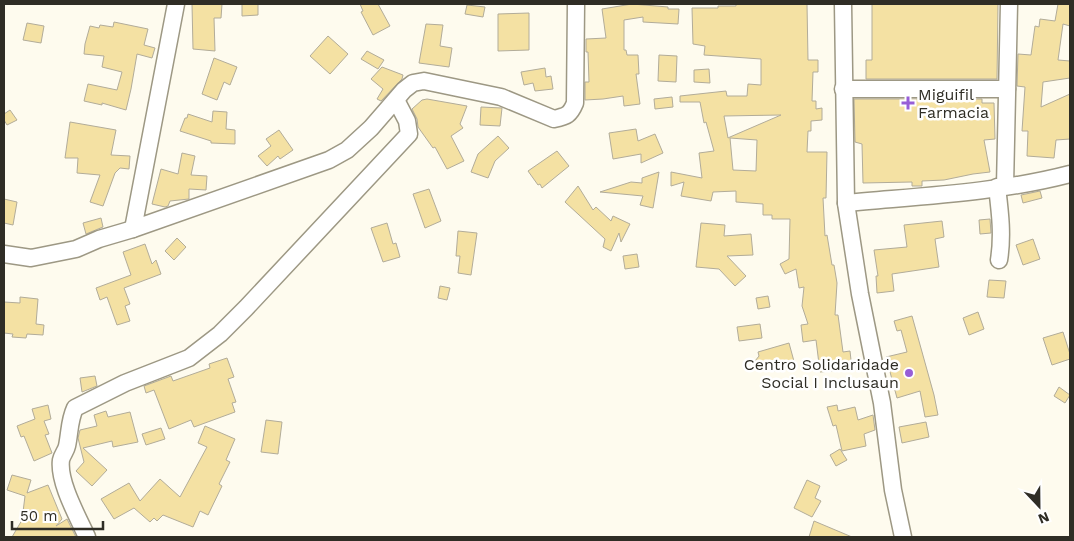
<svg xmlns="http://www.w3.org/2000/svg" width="1074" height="541" font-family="'Work Sans',sans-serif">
<rect width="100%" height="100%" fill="#fefbee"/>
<g fill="#f4e1a3" stroke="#b2ac99" fill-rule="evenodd">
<path d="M 192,4 L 222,4 L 221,18 L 214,18 L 215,51 L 193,49 Z"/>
<path d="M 242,4 L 258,4 L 258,15 L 242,16 Z"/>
<path d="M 360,4 L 378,4 L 390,26 L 373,35 L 361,12 L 363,11 Z"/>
<path d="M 632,4 L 668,7 L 668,9 L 679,9 L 678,24 L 643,22 L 643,17 L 624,20 L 624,50 L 626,50 L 627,55 L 638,55 L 639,74 L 636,74 L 640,104 L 624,106 L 623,96 L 603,99 L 585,100 L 585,82 L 589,82 L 588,52 L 586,52 L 586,39 L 606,38 L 602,9 Z"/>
<path d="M 736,4 L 807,4 L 808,60 L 818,60 L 818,72 L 813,72 L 812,101 L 816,101 L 816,109 L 822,108 L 822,120 L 811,121 L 811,131 L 808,131 L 807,152 L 827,152 L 826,198 L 823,198 L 825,236 L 827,235 L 832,265 L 834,265 L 837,283 L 835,315 L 838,315 L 843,352 L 850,351 L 852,369 L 820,372 L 816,340 L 803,342 L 801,325 L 808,324 L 802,306 L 804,287 L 799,288 L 796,269 L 785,274 L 780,264 L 789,259 L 790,219 L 772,219 L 772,215 L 763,215 L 763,204 L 736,202 L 736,191 L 713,192 L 711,201 L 681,196 L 684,182 L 671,186 L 671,172 L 702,178 L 699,153 L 714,151 L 706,122 L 704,123 L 700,102 L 680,102 L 680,96 L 726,91 L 727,96 L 747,96 L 748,84 L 761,85 L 761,59 L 704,55 L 705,46 L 693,44 L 692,8 L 718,8 L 718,6 L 736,6 ZM 781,115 L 730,137 L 728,138 L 724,116 ZM 730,138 L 757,140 L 756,171 L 733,170 Z"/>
<path d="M 872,4 L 998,4 L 997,79 L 866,79 L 866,60 L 872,60 Z"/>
<path d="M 1058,4 L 1070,4 L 1070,26 L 1063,24 L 1058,60 L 1070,61 L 1070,78 L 1043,82 L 1041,107 L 1070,94 L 1070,139 L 1056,140 L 1054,158 L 1027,156 L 1028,131 L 1022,131 L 1025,87 L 1017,86 L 1018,54 L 1031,55 L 1035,26 L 1039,27 L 1040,19 L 1055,21 Z"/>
<path d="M 467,5 L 485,7 L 483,17 L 465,14 Z"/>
<path d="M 529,13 L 529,50 L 498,51 L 498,14 Z"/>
<path d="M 114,22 L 148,29 L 144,45 L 155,48 L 152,58 L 137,54 L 131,89 L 126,110 L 102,103 L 102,105 L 84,101 L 88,84 L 117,90 L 122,72 L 102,67 L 104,56 L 84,54 L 85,44 L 90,26 L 99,28 L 100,25 L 113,27 Z"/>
<path d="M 27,23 L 44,26 L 41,43 L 23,40 Z"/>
<path d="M 426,24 L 443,25 L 440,46 L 452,48 L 449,67 L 419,63 Z"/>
<path d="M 328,36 L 348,54 L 330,74 L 310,56 Z"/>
<path d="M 367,51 L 384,60 L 378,69 L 361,59 Z"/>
<path d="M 659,55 L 677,56 L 676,82 L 658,81 Z"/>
<path d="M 214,58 L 237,67 L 230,85 L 224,82 L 217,100 L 202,94 Z"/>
<path d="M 382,67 L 403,75 L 402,79 L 381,101 L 377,99 L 383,89 L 371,79 Z"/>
<path d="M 545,68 L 546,77 L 551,76 L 553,89 L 535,91 L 533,83 L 524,85 L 521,72 Z"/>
<path d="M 709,69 L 710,83 L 694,82 L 694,70 Z"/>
<path d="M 672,97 L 673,107 L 655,109 L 654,99 Z"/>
<path d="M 427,99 L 467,106 L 460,124 L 463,128 L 451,136 L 464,161 L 447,169 L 435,147 L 433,148 L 418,127 L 417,119 L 412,109 L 422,100 Z"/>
<path d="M 854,99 L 982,99 L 982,103 L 994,103 L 995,139 L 984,140 L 990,172 L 973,174 L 944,180 L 922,181 L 922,186 L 912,186 L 912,182 L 863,183 L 862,144 L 855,142 Z"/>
<path d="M 481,107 L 502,108 L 500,126 L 480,125 Z"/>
<path d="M 10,110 L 17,120 L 7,125 L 4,120 L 4,114 Z"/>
<path d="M 213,111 L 227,112 L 226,129 L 235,130 L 235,144 L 211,143 L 211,141 L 180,131 L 185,118 L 187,118 L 188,114 L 212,122 Z"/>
<path d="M 70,122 L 116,130 L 111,155 L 130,156 L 129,169 L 120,168 L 115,173 L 103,206 L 90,202 L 100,175 L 77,173 L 78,158 L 65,158 Z"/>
<path d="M 636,129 L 638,141 L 655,134 L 663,153 L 641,163 L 641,154 L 613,159 L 609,133 Z"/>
<path d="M 279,130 L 293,150 L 280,159 L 278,156 L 267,166 L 258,156 L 271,146 L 266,139 Z"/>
<path d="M 498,136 L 509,148 L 495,161 L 488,178 L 471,172 L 478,154 Z"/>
<path d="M 557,151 L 569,166 L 542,188 L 540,184 L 538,185 L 528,171 Z"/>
<path d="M 182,153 L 195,156 L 191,175 L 207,176 L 206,190 L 189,189 L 189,199 L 170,201 L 168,206 L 165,207 L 152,204 L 161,169 L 178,174 Z"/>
<path d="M 659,172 L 653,208 L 640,205 L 643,196 L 600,192 L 631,182 L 642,183 L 642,178 Z"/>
<path d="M 578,186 L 593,210 L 596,207 L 611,221 L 613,216 L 630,224 L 621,242 L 619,233 L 611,251 L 603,247 L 605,239 L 565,202 Z"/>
<path d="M 429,189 L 441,221 L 425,228 L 413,194 Z"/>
<path d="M 1040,191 L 1042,198 L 1023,203 L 1021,195 Z"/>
<path d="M 4,199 L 17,202 L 13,225 L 4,223 Z"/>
<path d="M 101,218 L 103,227 L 86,234 L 83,223 Z"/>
<path d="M 990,219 L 991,233 L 980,234 L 979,220 Z"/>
<path d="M 942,221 L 944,237 L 935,239 L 939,267 L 892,274 L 894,291 L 877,293 L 876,276 L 878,276 L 874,250 L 907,247 L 904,225 Z"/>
<path d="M 387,223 L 393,244 L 396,243 L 400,257 L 383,262 L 371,228 Z"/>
<path d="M 701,223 L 725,225 L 724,236 L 751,234 L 753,255 L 727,256 L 746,276 L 735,286 L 719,269 L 696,267 Z"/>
<path d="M 458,231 L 477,233 L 471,275 L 458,273 L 460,256 L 456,256 Z"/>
<path d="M 177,238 L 186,247 L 174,260 L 165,251 Z"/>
<path d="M 1033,239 L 1040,259 L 1023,265 L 1016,245 Z"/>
<path d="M 145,244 L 152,264 L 156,260 L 161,274 L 124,288 L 130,304 L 125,306 L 130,321 L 117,325 L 107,297 L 100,300 L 96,288 L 131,275 L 123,252 Z"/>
<path d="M 637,254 L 639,267 L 625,269 L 623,256 Z"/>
<path d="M 989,280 L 1006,281 L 1004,298 L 987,297 Z"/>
<path d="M 440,286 L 450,288 L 447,300 L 438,298 Z"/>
<path d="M 768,296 L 770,307 L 758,309 L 756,298 Z"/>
<path d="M 20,297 L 38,299 L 36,324 L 44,325 L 43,335 L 27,334 L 26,338 L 12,337 L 13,334 L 4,333 L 4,302 L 20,303 Z"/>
<path d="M 978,312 L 984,329 L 969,335 L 963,318 Z"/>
<path d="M 912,316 L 934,395 L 938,415 L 925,417 L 920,391 L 897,398 L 886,357 L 907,352 L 901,330 L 897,331 L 894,321 Z"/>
<path d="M 760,324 L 762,338 L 739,341 L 737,327 Z"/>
<path d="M 1063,332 L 1070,354 L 1070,359 L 1052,365 L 1043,338 Z"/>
<path d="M 789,343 L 795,365 L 774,371 L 766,371 L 759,368 L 755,361 L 759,356 L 758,352 Z"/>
<path d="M 227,358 L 234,377 L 228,379 L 236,402 L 232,403 L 235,412 L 194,427 L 191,420 L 169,429 L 154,390 L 146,393 L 144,386 L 171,376 L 173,381 L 210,368 L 209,364 Z"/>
<path d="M 95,376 L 97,386 L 82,392 L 80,378 Z"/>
<path d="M 1059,387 L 1070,395 L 1065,403 L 1054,396 Z"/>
<path d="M 48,405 L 51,419 L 44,421 L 49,434 L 45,435 L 52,453 L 34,461 L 24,436 L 21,437 L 17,426 L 35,419 L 32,409 Z"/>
<path d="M 837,405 L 838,411 L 855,407 L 858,420 L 873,415 L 875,430 L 864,434 L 866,446 L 842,451 L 836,425 L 833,426 L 827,407 Z"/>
<path d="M 106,411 L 108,417 L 130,412 L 138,442 L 113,447 L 112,441 L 83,448 L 107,470 L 92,486 L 76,471 L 84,462 L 78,438 L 80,430 L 97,426 L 94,415 Z"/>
<path d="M 266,420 L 282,422 L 278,454 L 261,452 Z"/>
<path d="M 926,422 L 929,437 L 902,443 L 899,427 Z"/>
<path d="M 205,426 L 235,439 L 226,460 L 230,462 L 219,484 L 222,486 L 208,515 L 200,511 L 193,527 L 163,515 L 157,521 L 154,518 L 150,522 L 134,508 L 114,519 L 101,499 L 129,483 L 140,501 L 160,479 L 180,497 L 207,447 L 198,443 Z"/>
<path d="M 161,428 L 165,439 L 146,445 L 142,434 Z"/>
<path d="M 840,449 L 847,460 L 836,466 L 830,455 Z"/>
<path d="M 12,475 L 31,480 L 27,493 L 48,485 L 62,519 L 56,526 L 67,519 L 76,537 L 12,537 L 22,520 L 25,496 L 7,490 Z"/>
<path d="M 807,480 L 820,486 L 815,498 L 821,501 L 812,517 L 794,508 Z"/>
<path d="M 814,521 L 852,537 L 809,537 Z"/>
</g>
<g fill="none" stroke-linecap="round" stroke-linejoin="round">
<g stroke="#9d9884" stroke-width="19">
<g id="minor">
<path d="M 176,4 L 133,229 L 329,160 L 347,150 L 371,128 L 404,90 L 413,83 L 424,81 L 501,97 L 554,119 C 567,116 570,115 575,103 L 576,4"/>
<path d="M 843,4 L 846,203 L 860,294 L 882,403 L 893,490 L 903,537"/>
<path d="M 843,89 L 1007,89"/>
<path d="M 1005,186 L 1009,4"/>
<path d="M 997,187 C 1000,212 1003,235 999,260"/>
<path d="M 846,203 C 920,196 997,193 1070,174"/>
<path d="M 4,254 L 31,258 L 76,249 L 99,239 L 133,229"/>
<path d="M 87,537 C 78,517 58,482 61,460 C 62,455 66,451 67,446 C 70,432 69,421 75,408 L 125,383 L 189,358 L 220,334 L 246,308 L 409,134 L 407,121 L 396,100"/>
</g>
</g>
<use href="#minor" stroke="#fff" stroke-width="16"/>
</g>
<g fill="#975ed7" stroke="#fff" stroke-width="2">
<path d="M905.5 95.5h5v5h5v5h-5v5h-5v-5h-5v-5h5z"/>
<circle cx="909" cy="373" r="5"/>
</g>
<g text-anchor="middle" stroke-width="5" stroke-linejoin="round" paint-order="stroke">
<g font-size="16" fill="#2f2d25" stroke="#fff" text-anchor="start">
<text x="918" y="100">Miguifil<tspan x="918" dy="18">Farmacia</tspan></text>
<text x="899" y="370" text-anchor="end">Centro Solidaridade<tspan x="899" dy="18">Social I Inclusaun</tspan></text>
</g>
</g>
<rect width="1074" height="541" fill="none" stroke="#2f2d25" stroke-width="10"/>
<g transform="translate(1039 506) rotate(158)" stroke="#ffffff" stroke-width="4" paint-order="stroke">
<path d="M0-4L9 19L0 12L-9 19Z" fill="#2f2d25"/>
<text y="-8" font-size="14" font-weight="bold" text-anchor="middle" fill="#2f2d25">N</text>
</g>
<path d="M12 521v8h91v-8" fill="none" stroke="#2f2d25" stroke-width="2.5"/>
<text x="20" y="521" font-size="15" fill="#2f2d25" stroke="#ffffff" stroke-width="4" paint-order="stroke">50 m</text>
</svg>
